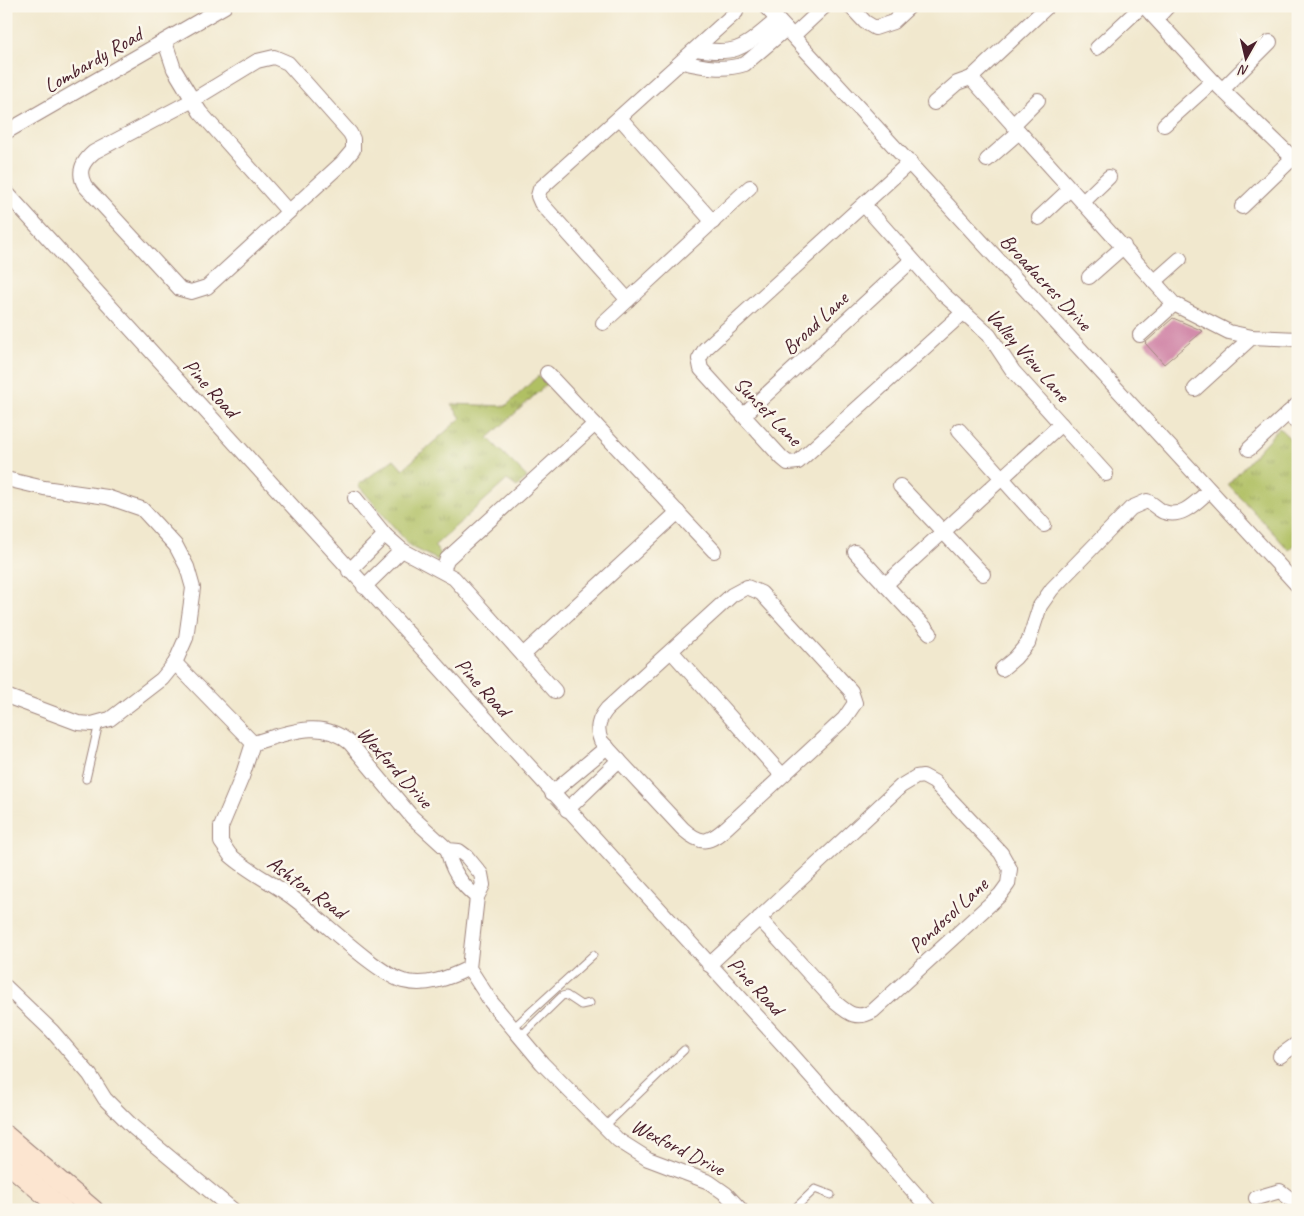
<svg xmlns="http://www.w3.org/2000/svg" width="1304" height="1216" font-family="Caveat,sans-serif">
<defs>
<pattern id="park-tufts" width="24" height="20" patternUnits="userSpaceOnUse" patternTransform="scale(1.25)"><rect width="24" height="20" fill="#b0c063"/><path d="M3 7l-1-3M5 7V3M7 7l1-3M15 17l-1-3M17 17v-4M19 17l1-3" fill="none" stroke="#919b52"/></pattern>
</defs>
<rect width="100%" height="100%" fill="#fbf7ec"/>
<filter id="ink" filterUnits="userSpaceOnUse"><feTurbulence type="fractalNoise" baseFrequency=".02" numOctaves="2"/><feDisplacementMap in="SourceGraphic" scale="10" xChannelSelector="R" yChannelSelector="G"/><feConvolveMatrix kernelMatrix="1 2 1 2 8 2 1 2 1" color-interpolation-filters="sRGB"/></filter>
<filter id="wash" filterUnits="userSpaceOnUse"><feTurbulence type="fractalNoise" baseFrequency=".0096" numOctaves="4" result="noise"/><feDisplacementMap in="SourceGraphic" scale="20" xChannelSelector="R" yChannelSelector="G"/><feGaussianBlur stdDeviation="1.12" result="paint"/><feColorMatrix in="noise" values="0 0 0 0 0 0 0 0 0 0 0 0 0 0 0 0 0 1.4 0 .05"/><feComposite in="paint" operator="in"/></filter>
<g filter="url(#wash)">
<rect width="100%" height="100%" fill="#f1e8ce"/>
<g fill="url(#park-tufts)" stroke="#7d7047">
<path d="M 538,376 L 547,384 L 488,438 L 527,477 L 517,487 L 507,480 L 434,546 L 443,556 L 438,560 L 411,547 L 358,485 L 394,459 L 403,469 L 461,418 L 451,404 L 506,406 Z"/>
<path d="M 1279,428 L 1298,446 L 1298,542 L 1289,550 L 1228,484 Z"/>
</g>
<g id="blocks">
<path fill="#d38cab" d="M 1173,318 L 1203,331 L 1164,364 L 1145,343 Z"/>
</g>
</g>
<g filter="url(#ink)">
<use href="#blocks" fill-opacity="0" stroke="#9e847c" stroke-width="1"/>
<g fill="none" stroke-linecap="round" stroke-linejoin="round">
<g stroke="#9e847c" stroke-width="9">
<g id="lane">
<path d="M 86,779 L 99,723"/>
<path d="M 513,1028 L 593,955"/>
<path d="M 520,1037 L 562,996 L 566,995 L 581,1005 L 590,1003"/>
<path d="M 604,1127 L 684,1050"/>
<path d="M 793,1210 L 815,1189 L 831,1195"/>
</g>
</g>
<g stroke="#9e847c" stroke-width="16">
<g id="street">
<path d="M 765,6 L 1298,586"/>
<path d="M 850,6 L 865,22 L 875,28 L 893,22 L 910,6"/>
<path d="M 1144,6 L 1213,81 L 1298,163"/>
<path d="M 1157,18 L 1168,6"/>
<path d="M 794,35 L 825,6"/>
<path d="M 165,42 L 174,69 L 200,112 L 288,211"/>
<path d="M 1097,48 L 1142,6"/>
<path d="M 696,49 C 741,56 744,46 777,20"/>
<path d="M 274,57 L 288,63 L 350,133 L 353,139 L 353,150 L 342,163 L 207,287 L 191,292 L 180,289 L 85,186 C 77,172 82,162 94,152 L 193,100 L 257,61 Z"/>
<path d="M 682,62 C 704,67 724,71 745,64 L 786,29"/>
<path d="M 971,78 L 1174,304 L 1229,332 L 1252,337 L 1298,339"/>
<path d="M 1223,89 L 1270,42"/>
<path d="M 934,103 L 957,83 L 971,78 L 1048,6"/>
<path d="M 620,118 L 713,222"/>
<path d="M 1013,125 L 1038,100"/>
<path d="M 1164,125 L 1213,81"/>
<path d="M 6,132 L 225,6"/>
<path d="M 987,160 L 1019,132"/>
<path d="M 910,162 L 705,349 L 699,359 L 701,369 L 782,458 L 788,463 L 798,462 L 964,312"/>
<path d="M 6,192 L 787,1049 L 930,1210"/>
<path d="M 1083,202 L 1109,177"/>
<path d="M 864,205 L 943,294 L 989,335 L 1013,371 L 1106,474"/>
<path d="M 1242,207 L 1298,153"/>
<path d="M 1039,218 L 1070,189"/>
<path d="M 1089,277 L 1124,246"/>
<path d="M 1154,282 L 1180,259"/>
<path d="M 628,300 L 541,203 L 538,196 L 540,189 L 736,12"/>
<path d="M 603,323 L 750,187"/>
<path d="M 1140,335 L 1174,304"/>
<path d="M 547,373 L 714,551"/>
<path d="M 1195,389 L 1252,337"/>
<path d="M 1288,413 L 1298,424"/>
<path d="M 744,415 L 912,260"/>
<path d="M 959,430 L 1044,525"/>
<path d="M 1249,449 L 1298,404"/>
<path d="M 6,479 L 44,488 L 107,497 L 142,509 L 176,546 L 187,567 L 193,588 L 186,638 L 175,663 L 162,679 L 110,719 L 92,724 L 78,723 L 6,696"/>
<path d="M 900,486 L 983,574"/>
<path d="M 355,498 L 385,535 L 402,550 L 454,578 L 555,691"/>
<path d="M 855,552 L 930,633"/>
<path d="M 349,571 L 385,535"/>
<path d="M 443,571 L 447,559 L 595,424"/>
<path d="M 885,585 L 1061,424"/>
<path d="M 364,587 L 402,550"/>
<path d="M 747,587 L 761,593 L 851,691 L 855,703 L 844,719 L 727,827 C 709,843 702,846 683,829 L 601,741 C 596,728 598,720 607,709 L 732,595 Z"/>
<path d="M 672,652 L 782,775"/>
<path d="M 523,655 L 678,512"/>
<path d="M 175,663 L 253,743"/>
<path d="M 1002,669 L 1015,658 L 1028,643 L 1040,606 L 1052,589 L 1131,508 L 1147,501 C 1154,504 1158,510 1164,512 C 1182,519 1197,501 1209,491"/>
<path d="M 253,743 C 286,734 321,717 350,743 L 412,817 L 448,850 L 459,851 L 467,857 L 481,874 L 483,885 L 477,897 L 469,968 L 491,1002 L 542,1063 L 618,1140 L 648,1159 L 709,1182 L 726,1194 L 741,1210"/>
<path d="M 253,743 L 242,777 L 221,827 L 221,842 L 230,855 C 249,872 273,883 293,898 C 319,917 376,973 403,981 C 426,987 449,978 469,968"/>
<path d="M 552,793 L 607,747"/>
<path d="M 567,810 L 619,760"/>
<path d="M 448,850 C 450,868 462,886 477,897"/>
<path d="M 709,965 L 901,786 L 916,777 L 923,776 L 934,782 L 1001,853 L 1010,869 L 1008,884 L 1000,895 L 873,1011 C 857,1020 849,1014 836,1003 L 759,918"/>
<path d="M 6,987 L 52,1031 L 90,1075 L 105,1099 L 134,1128 L 233,1210"/>
<path d="M 1280,1056 L 1298,1043"/>
<path d="M 1256,1198 L 1280,1191 L 1298,1205"/>
</g>
</g>
<g stroke="#9e847c" stroke-width="22">
<g id="secondary">
<path d="M 6,1136 L 93,1210"/>
<path d="M 6,1161 L 63,1210"/>
</g>
</g>
<use href="#lane" stroke="#fff" stroke-width="7"/>
<use href="#street" stroke="#fff" stroke-width="14"/>
<use href="#secondary" stroke="#fce5d0" stroke-width="20"/>
</g>
</g>
<g text-anchor="middle" stroke-width="5" stroke-linejoin="round" paint-order="stroke">
<g font-size="21" fill="#4a1f2b" stroke="#fbf7ec">
<text transform="translate(93 60) rotate(-30)" y="7">Lombardy Road</text>
<text transform="translate(1046 282) rotate(47)" y="7">Broadacres Drive</text>
<text transform="translate(815 323) rotate(-43)" y="7">Broad Lane</text>
<text transform="translate(1028 355) rotate(49)" y="7">Valley View Lane</text>
<text transform="translate(211 388) rotate(48)" y="7">Pine Road</text>
<text transform="translate(768 411) rotate(46)" y="7">Sunset Lane</text>
<text transform="translate(483 687) rotate(48)" y="7">Pine Road</text>
<text transform="translate(395 767) rotate(48)" y="7">Wexford Drive</text>
<text transform="translate(307 887) rotate(36)" y="7">Ashton Road</text>
<text transform="translate(948 915) rotate(-43)" y="7">Pondosol Lane</text>
<text transform="translate(756 986) rotate(47)" y="7">Pine Road</text>
<text transform="translate(678 1147) rotate(27)" y="7">Wexford Drive</text>
</g>
</g>
<rect width="1304" height="1216" fill="none" stroke="#fbf7ec" stroke-width="25"/>
<g transform="translate(1246 58) rotate(188)" stroke="#fbf7ec" stroke-width="4" paint-order="stroke">
<path d="M0-4L9 19L0 12L-9 19Z" fill="#4a1f2b"/>
<text y="-8" font-size="14" font-weight="bold" text-anchor="middle" fill="#4a1f2b">N</text>
</g>
</svg>
